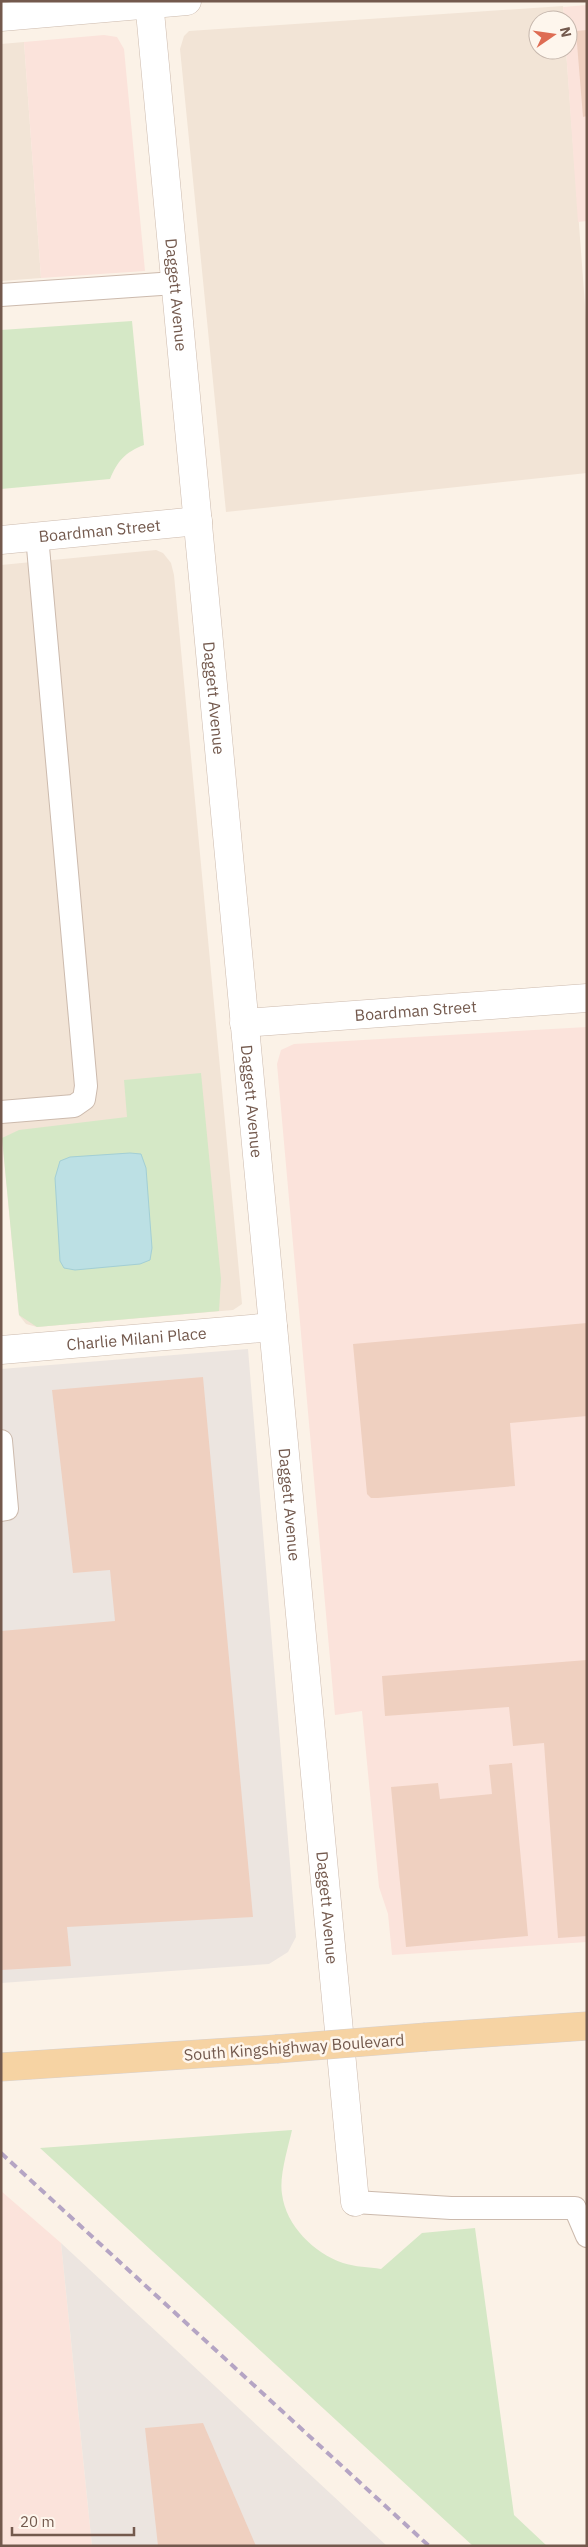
<svg xmlns="http://www.w3.org/2000/svg" width="588" height="2547" font-family="'IBM Plex Sans',sans-serif">
<rect width="100%" height="100%" fill="#fbf2e7"/>
<g fill="#f2e4d6">
<path d="M 563,6 L 564,20 L 538,20 L 538,50 L 566,50 L 587,332 L 587,473 L 226,512 L 180,49 L 184,36 L 189,31 Z"/>
<path d="M 24,42 L 41,278 L 1,281 L 1,44 Z"/>
<path d="M 156,550 L 163,553 L 171,563 L 174,575 L 242,1304 L 233,1310 L 37,1327 L 26,1324 L 19,1315 L 1,1127 L 1,565 Z"/>
</g>
<g fill="#fbe3db">
<path d="M 587,5 L 587,221 L 578,222 L 566,50 L 568,50 L 568,20 L 564,20 L 563,7 Z"/>
<path d="M 104,35 L 117,37 L 124,49 L 145,271 L 41,278 L 24,42 Z"/>
<path d="M 587,1027 L 587,1942 L 392,1955 L 388,1914 L 379,1887 L 362,1711 L 335,1715 L 277,1064 L 281,1050 L 294,1044 Z"/>
<path d="M 1,2191 L 61,2243 L 92,2546 L 1,2546 Z"/>
</g>
<g fill="#ece5e0">
<path d="M 248,1349 L 296,1937 L 288,1952 L 269,1964 L 1,1983 L 1,1369 Z"/>
<path d="M 61,2243 L 387,2546 L 92,2546 Z"/>
</g>
<g fill="#d5e8c6">
<path d="M 132,321 L 144,445 C 125,452 117,462 110,479 L 1,489 L 1,330 Z"/>
<path d="M 201,1073 L 221,1279 L 219,1311 L 37,1327 L 19,1315 L 2,1138 L 19,1130 L 127,1117 L 124,1080 Z"/>
<path d="M 292,2130 C 288,2148 279,2176 282,2194 C 286,2226 314,2253 343,2263 C 355,2267 369,2267 381,2269 L 422,2233 L 475,2228 L 514,2515 L 547,2546 L 473,2546 L 40,2148 Z"/>
</g>
<path fill="#bce0e4" stroke="#a3cfd5" d="M 130,1153 L 141,1154 L 146,1168 L 152,1248 L 150,1260 L 140,1264 L 75,1270 L 64,1268 L 60,1261 L 55,1178 L 60,1161 L 70,1157 Z"/>
<g fill="#efd0c0">
<path d="M 587,30 L 587,116 L 583,117 L 576,31 Z"/>
<path d="M 587,1323 L 587,1416 L 510,1423 L 515,1486 L 378,1498 L 371,1498 L 367,1494 L 353,1344 Z"/>
<path d="M 203,1377 L 253,1917 L 67,1927 L 71,1966 L 1,1970 L 1,1631 L 115,1621 L 110,1570 L 73,1573 L 52,1390 Z"/>
<path d="M 587,1660 L 587,1936 L 558,1938 L 544,1743 L 513,1746 L 509,1707 L 385,1716 L 382,1676 Z"/>
<path d="M 512,1763 L 528,1936 L 406,1947 L 391,1787 L 438,1783 L 440,1799 L 492,1794 L 489,1765 Z"/>
<path d="M 203,2423 L 256,2546 L 158,2546 L 145,2428 Z"/>
</g>
<g fill="none" stroke-linecap="round" stroke-linejoin="round">
<g stroke="#ccbaad" stroke-width="24">
<g id="service">
<path d="M 1,295 L 175,283"/>
<path d="M 1,1112 L 74,1106 L 84,1099 L 86,1086 L 37,536"/>
<path d="M 1,1441 L 7,1509 L 1,1510"/>
<path d="M 355,2202 L 451,2208 L 575,2208 L 587,2236"/>
</g>
</g>
<g stroke="#ccbaad" stroke-width="29">
<g id="minor">
<path id="s1" d="M 149,1 L 355,2202"/>
<path d="M 1,17 L 187,1"/>
<path id="s2" d="M 1,540 L 198,521"/>
<path id="s3" d="M 244,1023 L 587,998"/>
<path id="s4" d="M 1,1350 L 273,1327"/>
</g>
</g>
<g stroke="#d8d1cd" stroke-width="29">
<g id="primary">
<path d="M 426,2037 L 587,2026"/>
<path d="M 1,2067 L 276,2049"/>
</g>
</g>
<use href="#service" stroke="#fff" stroke-width="22"/>
<use href="#minor" stroke="#fff" stroke-width="28"/>
<use href="#primary" stroke="#f6d3a3" stroke-width="28"/>
<path stroke="#b5a5c4" stroke-width="4" stroke-dasharray="8 5" stroke-linecap="butt" d="M 1,2153 L 429,2546"/>
<g stroke="#d8d1cd" stroke-width="29" stroke-linecap="butt">
<path id="primary-bridge" d="M 276,2049 L 426,2037"/>
</g>
<use href="#primary-bridge" stroke="#f6d3a3" stroke-width="28"/>
</g>
<g text-anchor="middle" stroke-width="5" stroke-linejoin="round" paint-order="stroke">
<g font-size="16" fill="#73594d" stroke="#fef6ed">
<text dy="6" stroke="none"><textPath href="#s1" startOffset="295">Daggett Avenue</textPath></text>
<text dy="6" stroke="none"><textPath href="#s2" startOffset="99">Boardman Street</textPath></text>
<text dy="6" stroke="none"><textPath href="#s1" startOffset="700">Daggett Avenue</textPath></text>
<text dy="6" stroke="none"><textPath href="#s3" startOffset="172">Boardman Street</textPath></text>
<text dy="6" stroke="none"><textPath href="#s1" startOffset="1105">Daggett Avenue</textPath></text>
<text dy="6" stroke="none"><textPath href="#s4" startOffset="136">Charlie Milani Place</textPath></text>
<text dy="6" stroke="none"><textPath href="#s1" startOffset="1510">Daggett Avenue</textPath></text>
<text dy="6" stroke="none"><textPath href="#s1" startOffset="1915">Daggett Avenue</textPath></text>
<text transform="translate(294 2047) rotate(-4)" y="6">South Kingshighway Boulevard</text>
</g>
</g>
<rect width="588" height="2547" fill="none" stroke="#73594d" stroke-width="5"/>
<g transform="translate(553 35) rotate(77)"><circle r="24" fill="#fef6ed" stroke="#c6b7ad"/>
<path d="M0-4L9 19L0 12L-9 19Z" fill="#de6c53"/>
<text y="-8" font-size="14" font-weight="bold" text-anchor="middle" fill="#73594d">N</text>
</g>
<path d="M12 2527v8h122v-8" fill="none" stroke="#73594d" stroke-width="2.5"/>
<text x="20" y="2527" font-size="15" fill="#73594d" stroke="#fef6ed" stroke-width="4" paint-order="stroke">20 m</text>
</svg>
